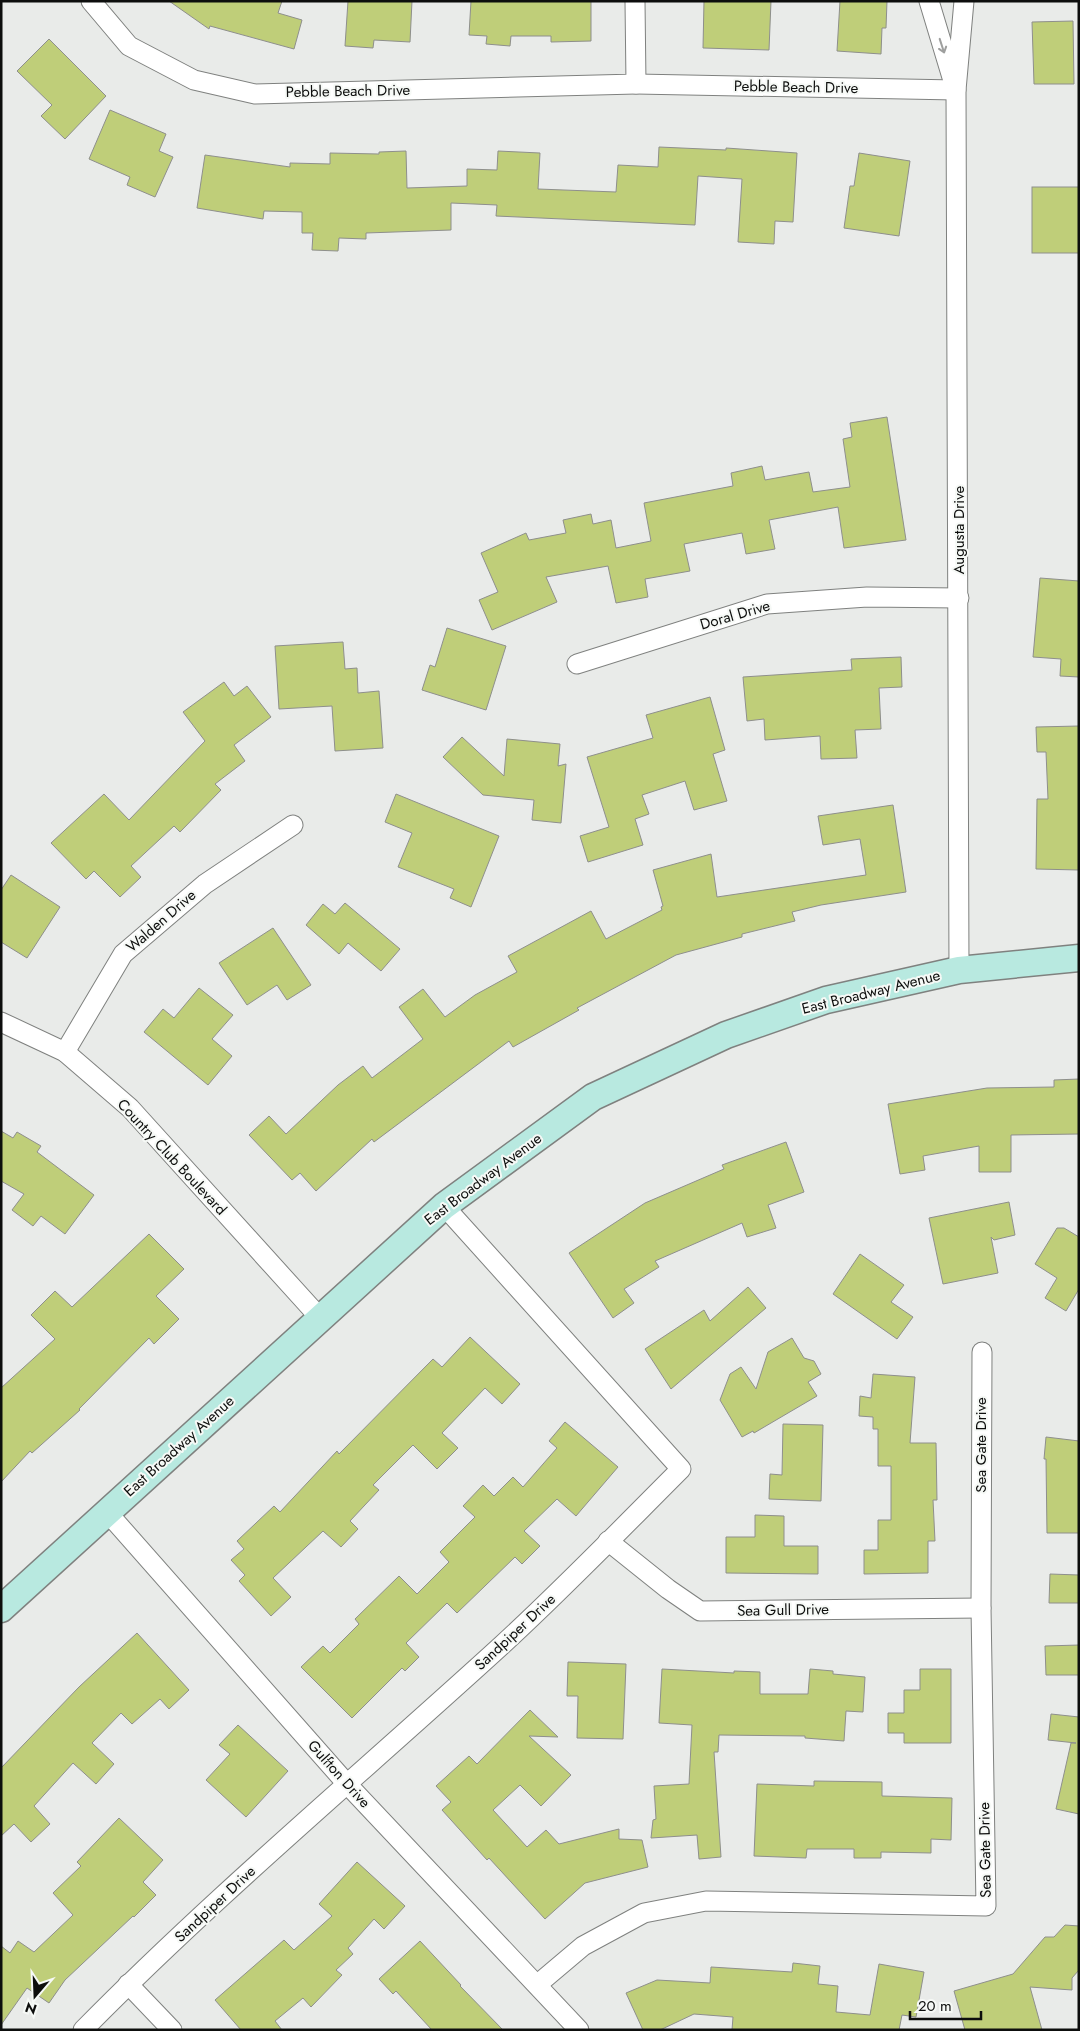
<svg xmlns="http://www.w3.org/2000/svg" width="1080" height="2031" font-family="Jost,sans-serif">
<rect width="100%" height="100%" fill="#e9ebe9"/>
<g fill="#bfce79" stroke="#8e8f8c">
<path d="M 169,1 L 282,1 L 278,13 L 302,20 L 294,49 L 210,26 L 209,29 Z"/>
<path d="M 348,1 L 412,1 L 410,42 L 374,40 L 373,48 L 345,46 Z"/>
<path d="M 471,1 L 591,1 L 591,41 L 551,42 L 551,36 L 511,36 L 510,46 L 486,44 L 487,36 L 469,35 Z"/>
<path d="M 704,1 L 771,1 L 769,50 L 703,48 Z"/>
<path d="M 840,1 L 887,1 L 886,28 L 882,28 L 881,54 L 837,51 Z"/>
<path d="M 1073,21 L 1074,84 L 1034,84 L 1032,22 Z"/>
<path d="M 49,39 L 106,96 L 65,139 L 41,116 L 52,105 L 17,71 Z"/>
<path d="M 110,110 L 166,134 L 159,151 L 173,157 L 155,197 L 127,185 L 130,177 L 89,159 Z"/>
<path d="M 659,147 L 726,150 L 726,148 L 797,153 L 793,222 L 775,221 L 774,244 L 738,242 L 742,179 L 698,176 L 695,225 L 496,216 L 497,205 L 451,203 L 451,230 L 366,233 L 366,239 L 339,238 L 338,251 L 312,250 L 313,233 L 302,233 L 302,212 L 264,211 L 263,219 L 197,208 L 205,155 L 290,167 L 290,163 L 330,164 L 330,153 L 379,154 L 379,152 L 406,151 L 407,188 L 467,186 L 467,169 L 497,170 L 498,151 L 540,153 L 538,189 L 616,192 L 618,165 L 658,167 Z"/>
<path d="M 859,153 L 910,161 L 899,236 L 844,228 L 850,186 L 854,186 Z"/>
<rect x="1032" y="187" width="47" height="66"/>
<path d="M 887,417 L 906,540 L 844,548 L 838,507 L 769,520 L 775,549 L 746,554 L 742,533 L 684,544 L 690,571 L 645,579 L 648,597 L 616,603 L 608,566 L 546,577 L 557,602 L 492,630 L 479,600 L 498,592 L 481,553 L 526,533 L 529,540 L 566,533 L 563,520 L 591,514 L 593,524 L 611,520 L 616,548 L 651,541 L 644,503 L 733,486 L 731,473 L 762,466 L 765,480 L 809,472 L 813,492 L 850,487 L 843,439 L 852,437 L 850,423 Z"/>
<path d="M 1040,578 L 1079,581 L 1079,677 L 1060,676 L 1061,659 L 1033,657 Z"/>
<path d="M 447,628 L 506,646 L 486,710 L 422,690 L 430,665 L 435,667 Z"/>
<path d="M 343,642 L 345,669 L 357,668 L 358,693 L 379,691 L 383,748 L 335,751 L 332,706 L 279,709 L 275,646 Z"/>
<path d="M 901,657 L 902,687 L 879,688 L 881,729 L 855,730 L 857,758 L 821,759 L 820,736 L 765,740 L 764,719 L 747,721 L 743,677 L 852,670 L 851,659 Z"/>
<path d="M 224,682 L 234,696 L 247,686 L 271,717 L 234,745 L 245,761 L 215,784 L 221,790 L 180,832 L 174,826 L 131,866 L 141,877 L 120,897 L 94,871 L 86,879 L 51,843 L 104,794 L 129,820 L 205,741 L 183,712 Z"/>
<path d="M 710,697 L 725,750 L 713,754 L 727,801 L 694,810 L 685,781 L 642,795 L 649,814 L 635,819 L 643,845 L 588,862 L 580,836 L 609,827 L 587,757 L 653,738 L 646,715 Z"/>
<path d="M 1079,726 L 1079,870 L 1036,869 L 1037,799 L 1048,799 L 1046,752 L 1037,752 L 1036,727 Z"/>
<path d="M 462,737 L 504,776 L 507,739 L 560,744 L 558,766 L 566,764 L 561,823 L 532,820 L 534,800 L 483,795 L 443,757 Z"/>
<path d="M 396,794 L 499,836 L 471,907 L 450,898 L 454,889 L 398,867 L 412,833 L 385,822 Z"/>
<path d="M 893,805 L 906,892 L 821,905 L 792,912 L 795,921 L 742,934 L 742,937 L 676,955 L 577,1008 L 579,1010 L 513,1047 L 509,1041 L 374,1142 L 372,1139 L 316,1191 L 300,1173 L 292,1180 L 249,1135 L 269,1116 L 286,1134 L 338,1085 L 363,1066 L 372,1078 L 423,1039 L 399,1007 L 423,989 L 445,1017 L 475,995 L 517,972 L 508,956 L 591,911 L 606,939 L 662,910 L 661,907 L 663,906 L 653,870 L 711,854 L 717,897 L 866,875 L 860,839 L 823,845 L 818,816 Z"/>
<path d="M 11,875 L 60,907 L 27,958 L 1,942 L 1,890 Z"/>
<path d="M 345,903 L 400,949 L 381,971 L 348,943 L 339,954 L 306,925 L 323,904 L 335,914 Z"/>
<path d="M 273,928 L 311,985 L 287,1000 L 277,985 L 247,1005 L 219,963 Z"/>
<path d="M 199,988 L 233,1015 L 212,1039 L 232,1056 L 208,1085 L 144,1032 L 163,1009 L 174,1018 Z"/>
<path d="M 1079,1079 L 1079,1134 L 1011,1135 L 1011,1172 L 979,1172 L 979,1146 L 923,1156 L 925,1170 L 900,1174 L 888,1104 L 987,1088 L 1054,1087 L 1054,1080 Z"/>
<path d="M 1,1131 L 13,1138 L 17,1132 L 41,1146 L 37,1152 L 94,1195 L 65,1234 L 41,1216 L 33,1226 L 12,1210 L 24,1194 L 1,1181 Z"/>
<path d="M 786,1142 L 804,1192 L 768,1205 L 776,1228 L 747,1237 L 742,1223 L 655,1261 L 659,1267 L 624,1289 L 634,1303 L 613,1318 L 569,1253 L 645,1203 L 724,1169 L 722,1165 Z"/>
<path d="M 1009,1202 L 1015,1235 L 994,1240 L 991,1237 L 998,1273 L 943,1284 L 929,1218 Z"/>
<path d="M 1057,1228 L 1064,1228 L 1079,1237 L 1079,1289 L 1066,1311 L 1045,1298 L 1057,1278 L 1035,1264 Z"/>
<path d="M 149,1234 L 184,1269 L 156,1296 L 179,1319 L 154,1344 L 149,1338 L 79,1409 L 80,1410 L 32,1453 L 30,1451 L 1,1482 L 1,1388 L 55,1339 L 31,1315 L 55,1291 L 72,1307 Z"/>
<path d="M 860,1254 L 904,1285 L 891,1302 L 913,1317 L 897,1339 L 833,1294 Z"/>
<path d="M 748,1287 L 766,1308 L 671,1389 L 645,1349 L 704,1310 L 710,1321 Z"/>
<path d="M 470,1337 L 520,1384 L 502,1404 L 485,1388 L 442,1433 L 458,1448 L 437,1469 L 413,1445 L 373,1485 L 379,1490 L 350,1521 L 358,1529 L 341,1547 L 323,1531 L 273,1578 L 291,1597 L 271,1616 L 239,1581 L 245,1575 L 231,1560 L 244,1549 L 237,1541 L 274,1506 L 280,1512 L 337,1451 L 339,1454 L 433,1359 L 442,1367 Z"/>
<path d="M 792,1338 L 804,1358 L 814,1361 L 821,1374 L 808,1382 L 817,1396 L 754,1433 L 753,1431 L 742,1437 L 720,1400 L 730,1374 L 741,1367 L 756,1389 L 768,1352 Z"/>
<path d="M 873,1374 L 915,1377 L 910,1443 L 936,1443 L 937,1500 L 933,1500 L 935,1541 L 928,1541 L 928,1573 L 864,1574 L 864,1550 L 878,1550 L 878,1520 L 891,1520 L 891,1466 L 878,1466 L 878,1429 L 873,1429 L 873,1417 L 859,1416 L 860,1396 L 871,1398 Z"/>
<path d="M 565,1422 L 618,1467 L 576,1516 L 557,1499 L 524,1531 L 540,1546 L 522,1564 L 515,1557 L 457,1613 L 447,1603 L 406,1643 L 419,1657 L 405,1671 L 402,1668 L 352,1718 L 301,1667 L 323,1646 L 330,1653 L 359,1624 L 355,1619 L 399,1576 L 417,1594 L 449,1562 L 440,1552 L 475,1517 L 463,1506 L 483,1485 L 494,1496 L 513,1477 L 523,1487 L 557,1448 L 549,1441 Z"/>
<path d="M 783,1424 L 823,1425 L 821,1501 L 769,1499 L 770,1474 L 782,1475 Z"/>
<path d="M 1046,1437 L 1079,1441 L 1079,1533 L 1047,1533 L 1046,1459 L 1044,1459 Z"/>
<path d="M 755,1515 L 784,1516 L 784,1546 L 818,1546 L 818,1574 L 726,1573 L 726,1537 L 755,1537 Z"/>
<path d="M 1050,1574 L 1079,1575 L 1079,1603 L 1049,1603 Z"/>
<path d="M 137,1633 L 189,1690 L 169,1709 L 160,1699 L 132,1724 L 121,1713 L 92,1743 L 114,1764 L 96,1784 L 73,1763 L 34,1806 L 50,1824 L 31,1842 L 14,1824 L 1,1836 L 1,1768 L 79,1687 Z"/>
<path d="M 1079,1645 L 1079,1675 L 1046,1675 L 1045,1646 Z"/>
<path d="M 568,1662 L 626,1664 L 623,1739 L 577,1738 L 578,1696 L 567,1696 Z"/>
<path d="M 662,1669 L 734,1673 L 734,1671 L 760,1672 L 760,1694 L 808,1694 L 810,1669 L 833,1671 L 833,1674 L 865,1677 L 863,1712 L 846,1711 L 844,1741 L 805,1738 L 805,1736 L 719,1735 L 718,1752 L 714,1752 L 721,1857 L 699,1859 L 697,1835 L 651,1838 L 653,1820 L 656,1819 L 654,1786 L 689,1784 L 692,1725 L 659,1723 Z"/>
<path d="M 920,1669 L 951,1669 L 951,1743 L 904,1743 L 904,1733 L 888,1733 L 888,1713 L 904,1713 L 904,1690 L 920,1690 Z"/>
<path d="M 530,1710 L 558,1737 L 529,1736 L 571,1775 L 541,1806 L 520,1785 L 493,1810 L 527,1847 L 546,1830 L 559,1844 L 619,1829 L 619,1839 L 642,1840 L 648,1867 L 585,1883 L 545,1919 L 489,1858 L 487,1860 L 442,1810 L 451,1802 L 436,1786 L 469,1756 L 477,1764 Z"/>
<path d="M 1051,1714 L 1079,1717 L 1079,1814 L 1056,1809 L 1071,1743 L 1076,1743 L 1048,1740 Z"/>
<path d="M 238,1725 L 288,1771 L 246,1817 L 206,1780 L 230,1754 L 219,1745 Z"/>
<path d="M 814,1781 L 882,1782 L 882,1796 L 952,1798 L 951,1840 L 931,1839 L 931,1853 L 881,1852 L 881,1858 L 854,1858 L 854,1849 L 807,1849 L 806,1858 L 754,1856 L 757,1784 L 814,1786 Z"/>
<path d="M 119,1818 L 163,1860 L 143,1882 L 156,1895 L 134,1917 L 133,1916 L 65,1980 L 49,2003 L 27,1988 L 1,2025 L 1,1946 L 10,1953 L 18,1941 L 34,1952 L 73,1915 L 53,1893 L 81,1866 L 77,1862 Z"/>
<path d="M 357,1862 L 405,1906 L 384,1929 L 374,1919 L 348,1948 L 353,1954 L 336,1970 L 342,1975 L 311,2007 L 303,1998 L 275,2021 L 282,2030 L 241,2030 L 215,2000 L 284,1940 L 294,1950 L 332,1916 L 319,1904 Z"/>
<path d="M 1065,1925 L 1079,1926 L 1079,1970 L 1072,1978 L 1072,1990 L 1030,1987 L 1042,2030 L 965,2030 L 954,1991 L 1013,1974 L 1045,1937 L 1054,1937 Z"/>
<path d="M 420,1941 L 461,1985 L 460,1986 L 503,2030 L 432,2030 L 396,1991 L 393,1994 L 379,1979 Z"/>
<path d="M 793,1963 L 820,1966 L 818,1984 L 838,1986 L 836,2012 L 870,2015 L 879,1964 L 924,1972 L 916,2017 L 902,2015 L 899,2030 L 732,2030 L 733,2017 L 694,2014 L 660,2030 L 643,2030 L 626,1993 L 657,1980 L 710,1983 L 711,1967 L 792,1972 Z"/>
</g>
<g fill="none" stroke-linecap="round" stroke-linejoin="round">
<g stroke="#7f817f" stroke-width="21">
<g id="street">
<path d="M 91,1 L 129,46 L 194,80 L 255,94 L 636,84 L 635,1"/>
<path d="M 929,1 L 954,84"/>
<path d="M 636,84 L 956,90"/>
<path d="M 577,664 L 767,604 L 867,597 L 959,598"/>
<path d="M 959,970 L 956,90 L 964,1"/>
<path d="M 1,1022 L 65,1052 L 130,1108 L 321,1319"/>
<path d="M 65,1052 L 123,954 L 205,884 L 293,825"/>
<path d="M 107,1512 L 347,1784 L 579,2030"/>
<path d="M 608,1541 L 668,1589 L 700,1611 L 981,1608"/>
<path d="M 128,1984 L 172,2030"/>
<path d="M 538,1984 L 583,1946 L 644,1913 L 706,1901 L 986,1906 L 981,1608 L 982,1352"/>
<path d="M 83,2030 C 216,1895 362,1773 502,1645 C 563,1589 622,1528 681,1469 L 444,1206"/>
</g>
</g>
<g stroke="#7f817f" stroke-width="29">
<path id="secondary" d="M 1,1609 L 444,1206 L 593,1097 L 726,1035 L 826,1000 L 959,970 L 1079,958"/>
</g>
<use href="#street" stroke="#fff" stroke-width="19"/>
<use href="#secondary" stroke="#b8e9e0" stroke-width="26"/>
</g>
<defs><path id="oneway-shaft" d="M-6 0H5M1.5-3L5.5 0L1.5 3" fill="none" stroke-width="1.6" stroke-linecap="round" stroke-linejoin="round" transform="scale(1.25)"/></defs>
<use stroke="#9e9f9e" href="#oneway-shaft" transform="translate(942 46) rotate(72)"/>
<g text-anchor="middle" stroke-width="4" stroke-linejoin="round" paint-order="stroke">
<g font-size="15" fill="#0d0e0d" stroke="#f6f9f6">
<text transform="translate(796 87) rotate(1)" y="5">Pebble Beach Drive</text>
<text transform="translate(348 91) rotate(-1)" y="5">Pebble Beach Drive</text>
<text transform="translate(959 530) rotate(-90)" y="5">Augusta Drive</text>
<text transform="translate(735 615) rotate(-16)" y="5">Doral Drive</text>
<text transform="translate(161 921) rotate(-41)" y="5">Walden Drive</text>
<text transform="translate(871 992) rotate(-14)" y="5">East Broadway Avenue</text>
<text transform="translate(172 1157) rotate(47)" y="5">Country Club Boulevard</text>
<text transform="translate(483 1179) rotate(-37)" y="5">East Broadway Avenue</text>
<text transform="translate(981 1445) rotate(-90)" y="5">Sea Gate Drive</text>
<text transform="translate(179 1446) rotate(-42)" y="5">East Broadway Avenue</text>
<text transform="translate(783 1610) rotate(-1)" y="5">Sea Gull Drive</text>
<text transform="translate(515 1632) rotate(-43)" y="5">Sandpiper Drive</text>
<text transform="translate(339 1774) rotate(48)" y="5">Gulfton Drive</text>
<text transform="translate(985 1850) rotate(-91)" y="5">Sea Gate Drive</text>
<text transform="translate(215 1904) rotate(-43)" y="5">Sandpiper Drive</text>
</g>
</g>
<rect width="1080" height="2031" fill="none" stroke="#0d0e0d" stroke-width="5"/>
<g transform="translate(35 1996) rotate(199)" stroke="#f6f9f6" stroke-width="4" paint-order="stroke">
<path d="M0-4L9 19L0 12L-9 19Z" fill="#0d0e0d"/>
<text y="-8" font-size="14" font-weight="bold" text-anchor="middle" fill="#0d0e0d">N</text>
</g>
<path d="M910 2011v8h71v-8" fill="none" stroke="#0d0e0d" stroke-width="2.5"/>
<text x="918" y="2011" font-size="15" fill="#0d0e0d" stroke="#f6f9f6" stroke-width="4" paint-order="stroke">20 m</text>
</svg>
